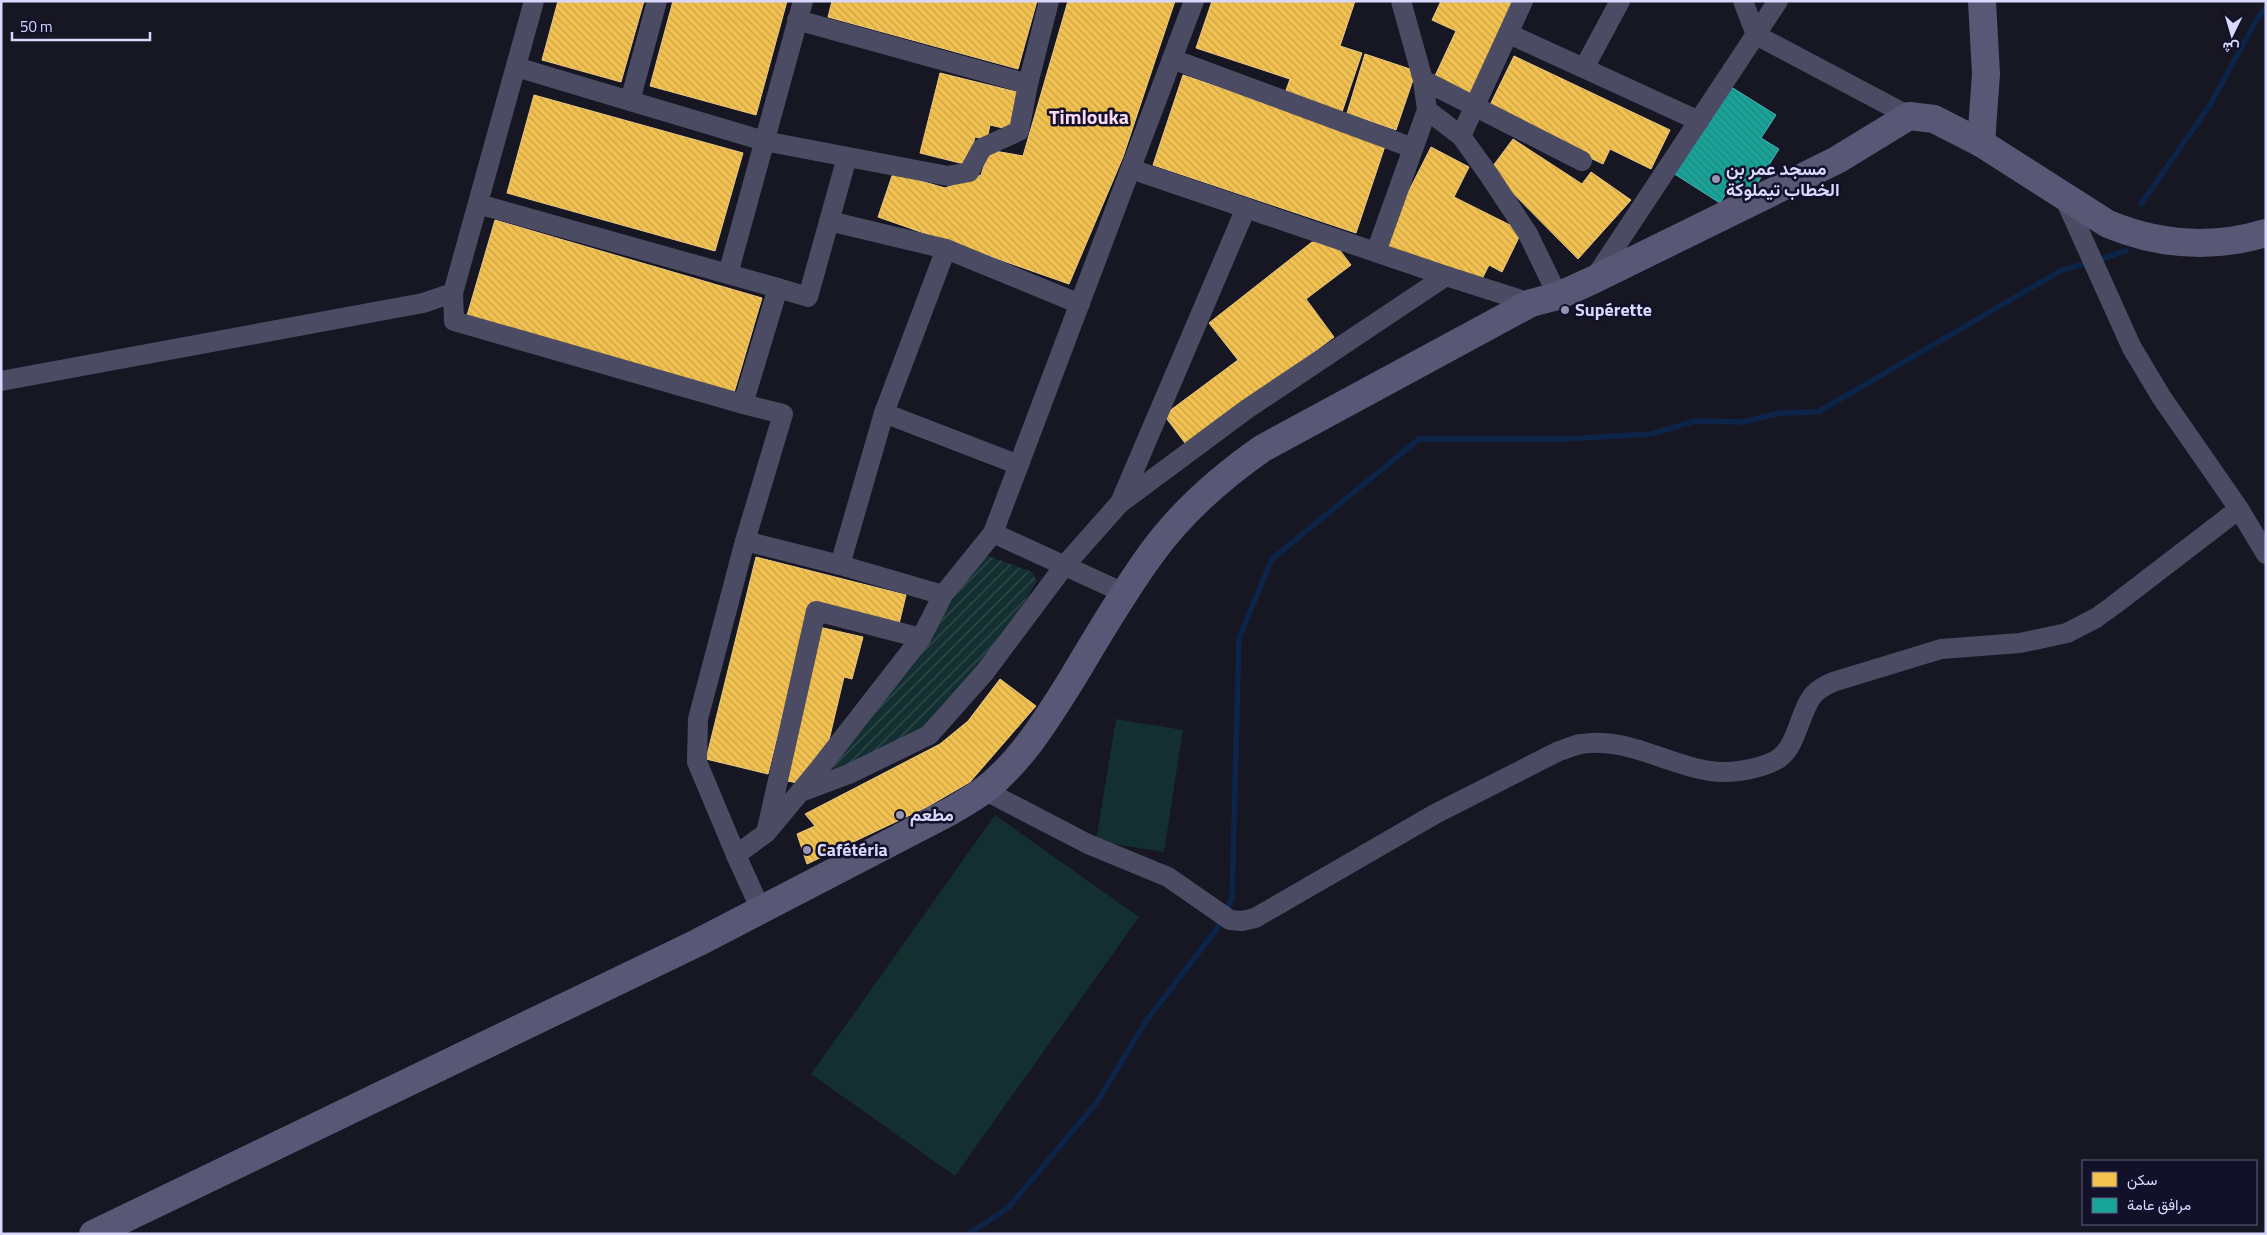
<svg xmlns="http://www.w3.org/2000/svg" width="2267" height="1235" font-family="'Titillium Web',Vazirmatn,sans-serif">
<defs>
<pattern id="garden-furrows" width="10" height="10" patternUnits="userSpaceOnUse" patternTransform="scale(1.25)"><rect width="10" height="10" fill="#132f2f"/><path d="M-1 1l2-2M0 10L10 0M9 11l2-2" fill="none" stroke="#354c4e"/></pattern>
<pattern id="homes-back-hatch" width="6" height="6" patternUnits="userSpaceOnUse" patternTransform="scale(1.25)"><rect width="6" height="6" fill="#f2c14e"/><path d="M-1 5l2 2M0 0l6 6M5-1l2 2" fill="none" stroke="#c6a14e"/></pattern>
<pattern id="public-back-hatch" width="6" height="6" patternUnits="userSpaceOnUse" patternTransform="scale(1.25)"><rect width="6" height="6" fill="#17a398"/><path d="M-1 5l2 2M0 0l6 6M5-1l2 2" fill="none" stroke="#248681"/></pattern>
</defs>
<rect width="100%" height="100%" fill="#171623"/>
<g fill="#132f2f">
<path d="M 1116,719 L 1183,730 L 1164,852 L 1096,841 Z"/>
<path d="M 995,815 L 1139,917 L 955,1176 L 811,1074 Z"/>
</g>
<path fill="url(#garden-furrows)" d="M 986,555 L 1032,572 L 1037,581 L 1005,634 L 929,729 L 834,772 L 833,768 L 837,761 L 917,654 L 979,560 Z"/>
<g fill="url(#homes-back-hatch)" stroke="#ebc883">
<path d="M 558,1 L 644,1 L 621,82 L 542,60 Z"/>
<path d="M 673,1 L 787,1 L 756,115 L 650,86 Z"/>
<path d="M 832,1 L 1037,1 L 1018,69 L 828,17 Z"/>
<path d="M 1068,1 L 1175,1 L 1123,157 L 1069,284 L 878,217 L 893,173 L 945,188 L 981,175 L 989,150 L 1023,156 Z"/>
<path d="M 1212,1 L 1355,1 L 1340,46 L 1362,53 L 1342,112 L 1285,93 L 1290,79 L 1196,48 Z"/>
<path d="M 1441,1 L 1513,1 L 1470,95 L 1434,78 L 1456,31 L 1432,20 Z"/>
<path d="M 1365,54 L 1416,71 L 1396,130 L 1347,113 Z"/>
<path d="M 1514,56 L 1670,130 L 1651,169 L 1610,149 L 1603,164 L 1488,109 Z"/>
<path d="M 940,73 L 1021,93 L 1012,130 L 990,125 L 987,139 L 975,137 L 968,165 L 920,153 Z"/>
<path d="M 1183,75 L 1386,143 L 1356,233 L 1153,165 Z"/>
<path d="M 534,95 L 743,153 L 715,251 L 507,193 Z"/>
<path d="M 1513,139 L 1582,184 L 1591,172 L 1631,200 L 1578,259 L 1490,170 Z"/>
<path d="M 1431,147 L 1469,167 L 1454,197 L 1522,231 L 1502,272 L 1489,265 L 1480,283 L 1434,261 L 1430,268 L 1382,244 Z"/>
<path d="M 495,220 L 762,298 L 733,396 L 466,319 Z"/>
<path d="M 1312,242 L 1336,245 L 1351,265 L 1306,299 L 1334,337 L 1188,447 L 1164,415 L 1238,360 L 1209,323 Z"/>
<path d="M 756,557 L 906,595 L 899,624 L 811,602 L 768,774 L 706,759 Z"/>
<path d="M 819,627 L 863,637 L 852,679 L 844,677 L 824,761 L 803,784 L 782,780 Z"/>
<path d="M 1000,679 L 1036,706 L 970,782 L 927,807 L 807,864 L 797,834 L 815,826 L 805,814 L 940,744 L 968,721 Z"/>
</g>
<path fill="url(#public-back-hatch)" stroke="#52b3b7" d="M 1728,85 L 1776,115 L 1761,138 L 1779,149 L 1748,198 L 1730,187 L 1720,203 L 1673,173 Z"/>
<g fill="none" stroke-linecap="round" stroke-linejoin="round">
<g stroke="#0c2448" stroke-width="5.5">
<path d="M 2141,204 L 2210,105 L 2257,19 L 2266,7"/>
<path d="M 968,1234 L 1008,1208 L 1097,1102 L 1147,1020 L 1216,930 L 1232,899 L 1239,638 L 1272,559 L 1419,439 L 1565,439 L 1651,434 L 1695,421 L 1743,422 L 1780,413 L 1818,412 L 2060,271 L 2126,251"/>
</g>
<g stroke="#4b4b64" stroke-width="20">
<path d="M 534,1 L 453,293 L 454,321 L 743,404 L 778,288 L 808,297 L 847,157"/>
<path d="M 1743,1 L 1756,35 L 1909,116"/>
<path d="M 797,20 L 1028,84"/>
<path d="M 1509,34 L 1699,121"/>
<path d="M 1172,59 L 1413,148"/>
<path d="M 516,67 L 764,141 L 948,176 L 969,172 L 982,148 L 1019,131 L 1028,84 L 1049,1"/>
<path d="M 1584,68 L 1620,1"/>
<path d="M 1423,80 L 1582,161"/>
<path d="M 630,101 L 657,1"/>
<path d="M 1427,110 L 1461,136 L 1489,175 L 1528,234 L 1558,296"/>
<path d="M 1461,136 L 1523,1"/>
<path d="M 1131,169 L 1446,276 L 1531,303"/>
<path d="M 478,204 L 778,288"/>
<path d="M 829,221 L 946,249 L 1080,304"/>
<path d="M 946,249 L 884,413 L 1019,465"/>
<path d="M 1376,252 L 1427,110 L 1423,80 L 1401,1"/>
<path d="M 728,274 L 803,1"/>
<path d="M 1594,279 L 1778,1"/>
<path d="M 1,381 L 423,303 L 453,293"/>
<path d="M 743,404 L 783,414 L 745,541 L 840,565 L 943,595"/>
<path d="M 1120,503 L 1246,208"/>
<path d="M 2239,509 L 2266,554"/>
<path d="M 993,533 L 1124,593"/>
<path d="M 840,565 L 884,413"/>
<path d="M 984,790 L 1088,844 L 1168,877 L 1230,920 L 1242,921 L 1255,918 L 1435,814 L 1559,751 C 1566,749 1574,745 1581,744 C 1625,736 1668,765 1710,771 C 1729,774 1753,770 1770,763 C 1798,754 1797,714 1814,694 C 1820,688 1826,685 1833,682 L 1941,649 L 2020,643 L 2067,633 L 2096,618 L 2114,605 L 2239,509 L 2162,398 L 2132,348 L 2063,195"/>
<path d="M 801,792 L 849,774 L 929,735 L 985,672 L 1065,565 L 1119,504 L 1247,409 L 1446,276"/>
<path d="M 767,829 L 816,611 L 921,638"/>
<path d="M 736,855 L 697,762 L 698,719 L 745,541"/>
<path d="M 761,910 L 736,855 L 766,833 L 819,769 L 921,638 L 943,595 L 993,533 L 1194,1"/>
</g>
<g stroke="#585776" stroke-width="28">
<path d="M 1981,143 L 1986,74 L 1982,1"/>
<path d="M 93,1234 L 697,943 L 951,811 C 961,805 973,798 983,791 C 1021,762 1047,719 1072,679 C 1097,637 1122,594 1151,554 C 1182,511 1220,478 1263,448 L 1531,303 L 1558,296 L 1593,280 L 1837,160 L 1909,116 L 1934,119 L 1981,143 L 2108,224 C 2159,245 2213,249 2266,233"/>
</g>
</g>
<g fill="#9694b2" stroke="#131029" stroke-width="2">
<circle cx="1716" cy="179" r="5"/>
<circle cx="1565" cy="310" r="5"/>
<circle cx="900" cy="815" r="5"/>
<circle cx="807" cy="850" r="5"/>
</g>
<g text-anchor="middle" stroke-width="5" stroke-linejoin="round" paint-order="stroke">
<g font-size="18" font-weight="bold" fill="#dbd8ff" stroke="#131029" text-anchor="start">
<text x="1726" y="175">مسجد عمر بن<tspan x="1726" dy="21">الخطاب تيملوكة</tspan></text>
<text x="1575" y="316">Supérette</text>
<text x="910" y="821">مطعم</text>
<text x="817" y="856">Cafétéria</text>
</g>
<g font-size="20" font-weight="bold" fill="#ffdaf3" stroke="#131029">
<text x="1089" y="124">Timlouka</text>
</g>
</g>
<rect width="2267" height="1235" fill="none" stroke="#dbd8ff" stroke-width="5"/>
<rect x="2082" y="1160" width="175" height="65" fill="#131029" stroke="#63607f"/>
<rect x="2092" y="1172" width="25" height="15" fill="#f2c14e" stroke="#63607f"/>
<text x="2127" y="1185" font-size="15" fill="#dbd8ff">سكن</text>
<rect x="2092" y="1198" width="25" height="15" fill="#17a398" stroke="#63607f"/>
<text x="2127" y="1210" font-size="15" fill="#dbd8ff">مرافق عامة</text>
<g transform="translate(2232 35) rotate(185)" stroke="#131029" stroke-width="4" paint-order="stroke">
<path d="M0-4L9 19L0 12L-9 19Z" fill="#dbd8ff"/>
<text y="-8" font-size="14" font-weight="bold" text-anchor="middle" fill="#dbd8ff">ش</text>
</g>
<path d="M12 32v8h138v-8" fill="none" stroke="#dbd8ff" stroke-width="2.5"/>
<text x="20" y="32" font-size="15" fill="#dbd8ff" stroke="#131029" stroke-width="4" paint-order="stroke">50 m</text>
</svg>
